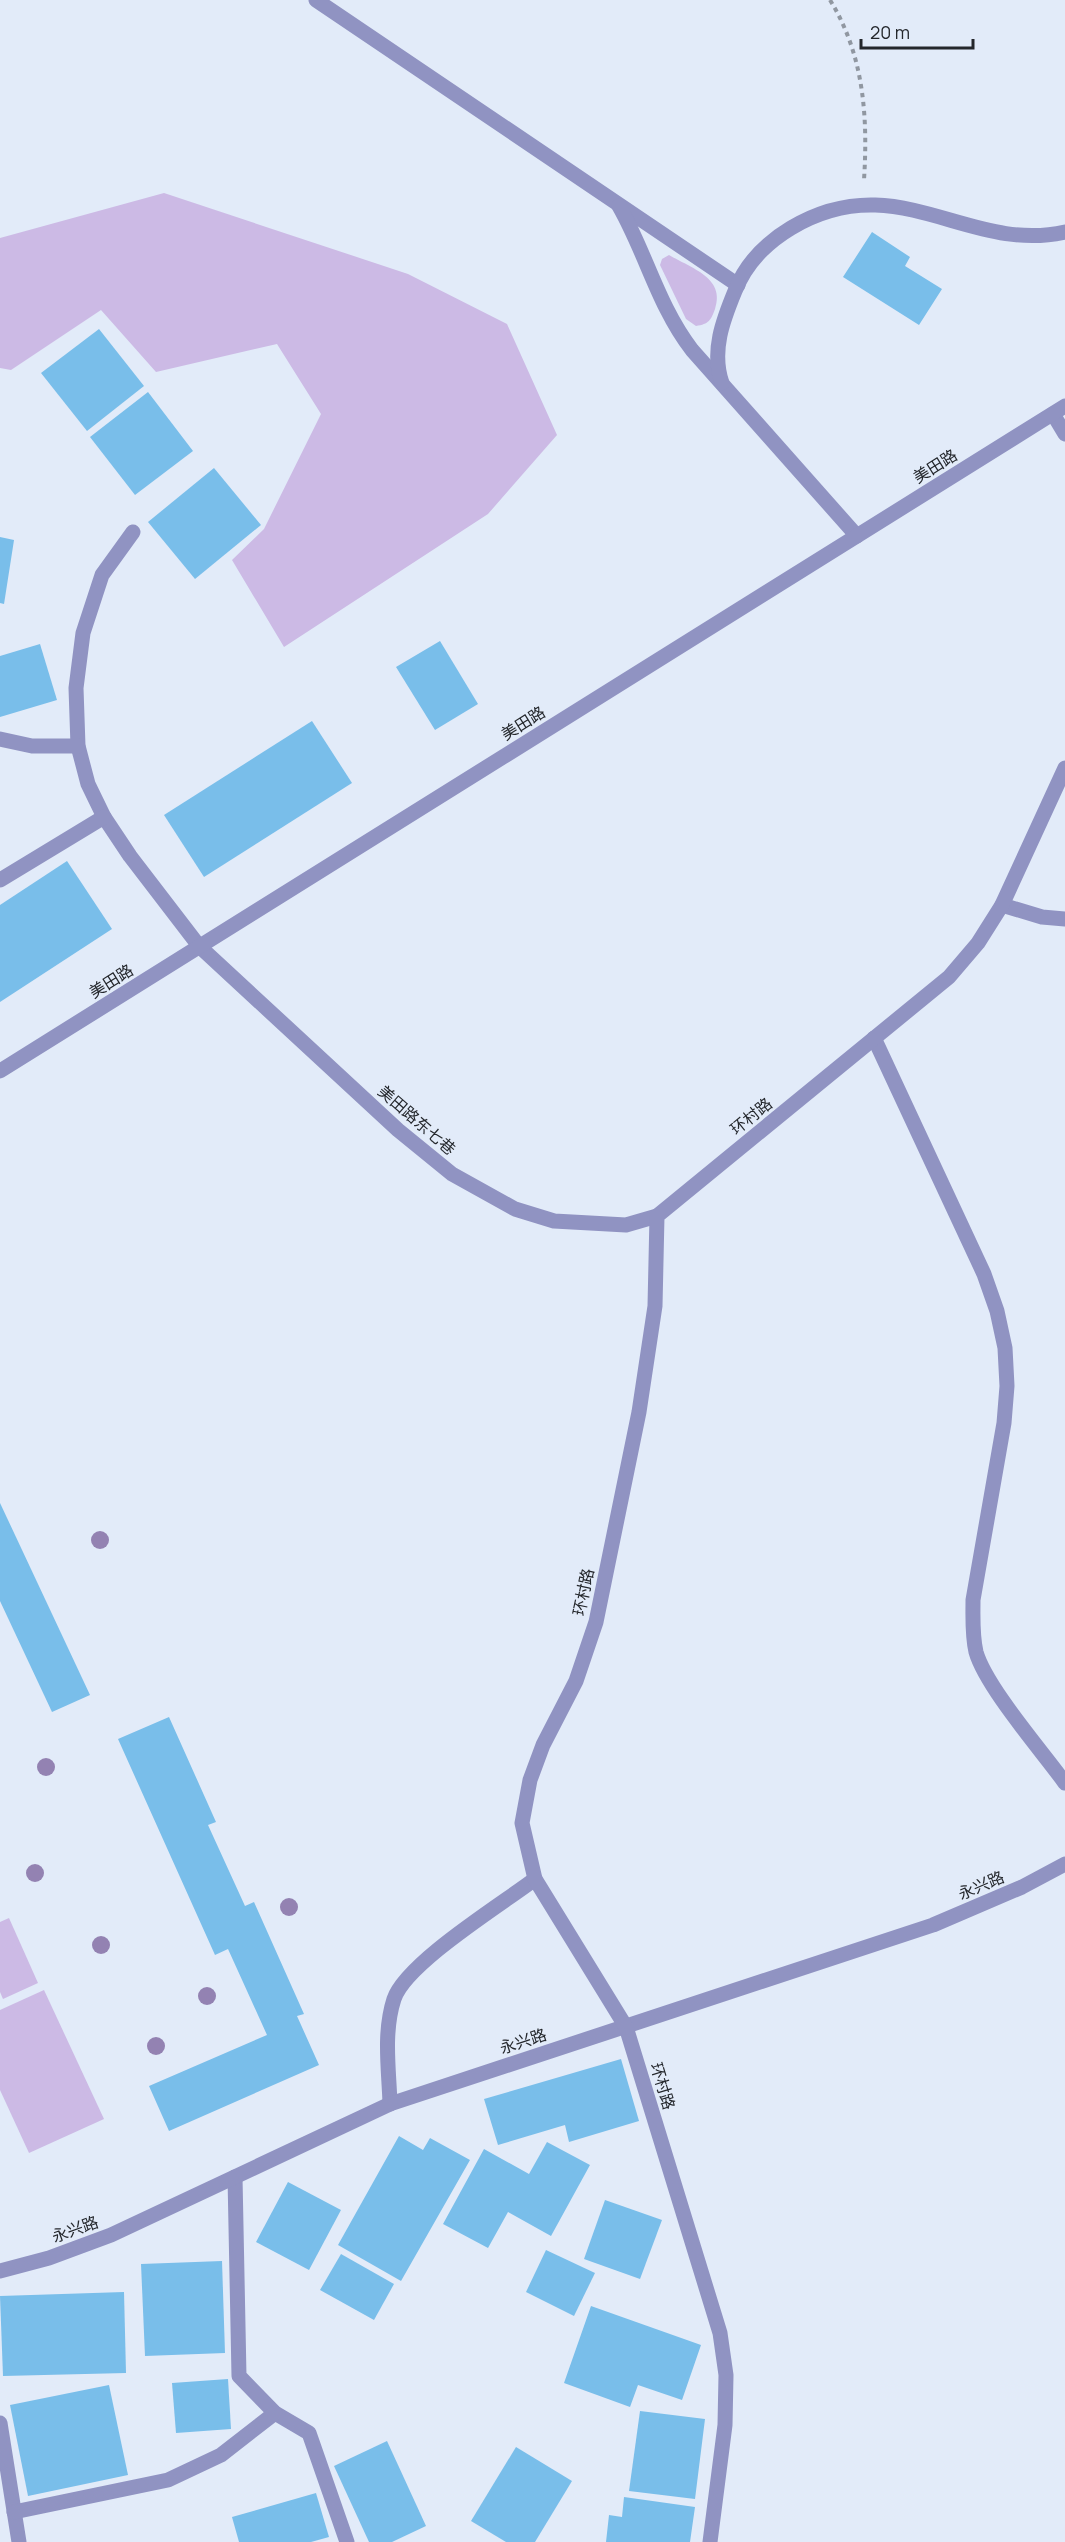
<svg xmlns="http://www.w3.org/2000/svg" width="1065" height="2542" font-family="Manrope,'Noto Sans SC',sans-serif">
<rect width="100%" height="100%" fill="#e2ebf9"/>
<g fill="#ccbae5">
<path d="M 164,193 L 408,274 L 507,324 L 557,435 L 488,514 L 284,647 L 232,560 L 264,529 L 321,414 L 277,344 L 156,372 L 101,310 L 11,370 L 0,368 L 0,238 Z"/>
<path d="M 669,255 C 691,268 726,278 715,309 C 711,320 709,324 696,326 L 686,319 L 660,265 L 662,259 Z"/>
<path d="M 9,1918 L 38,1983 L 3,1999 L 0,1992 L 0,1922 Z"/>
<path d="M 44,1990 L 104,2119 L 29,2153 L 0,2090 L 0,2010 Z"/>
</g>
<g fill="#79beea">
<path d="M 872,232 L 910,257 L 905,266 L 942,289 L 919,325 L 843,277 Z"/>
<path d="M 99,329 L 144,386 L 87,431 L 41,373 Z"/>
<path d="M 148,392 L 193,451 L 135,495 L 90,437 Z"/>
<path d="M 214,468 L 261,525 L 195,579 L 148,522 Z"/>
<path d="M 0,537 L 14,540 L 4,604 L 0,603 Z"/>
<path d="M 440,641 L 478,704 L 435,730 L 396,667 Z"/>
<path d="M 40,644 L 57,700 L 0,717 L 0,656 Z"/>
<path d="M 312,721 L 352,783 L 204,877 L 164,815 Z"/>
<path d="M 67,861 L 112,929 L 0,1002 L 0,905 Z"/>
<path d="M 0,1503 L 90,1695 L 52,1712 L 0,1601 Z"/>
<path d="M 169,1717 L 216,1822 L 208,1825 L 245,1906 L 254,1902 L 304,2014 L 297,2016 L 319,2065 L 169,2131 L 149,2086 L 267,2035 L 228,1949 L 215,1955 L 118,1739 Z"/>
<path d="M 621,2059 L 639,2121 L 569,2142 L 565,2125 L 498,2145 L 484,2099 Z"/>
<path d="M 399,2136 L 423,2150 L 430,2138 L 470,2160 L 401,2281 L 338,2245 Z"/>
<path d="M 547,2142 L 590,2165 L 551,2236 L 508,2212 L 488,2248 L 443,2224 L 484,2149 L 529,2174 Z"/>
<path d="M 288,2182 L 341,2210 L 309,2270 L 256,2242 Z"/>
<path d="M 605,2200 L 662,2220 L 640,2279 L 584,2259 Z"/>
<path d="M 546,2250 L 595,2273 L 574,2316 L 526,2292 Z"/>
<path d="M 341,2254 L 394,2284 L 374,2320 L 320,2290 Z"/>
<path d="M 222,2261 L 225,2353 L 145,2356 L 141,2264 Z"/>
<path d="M 124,2292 L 126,2373 L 3,2376 L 0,2296 Z"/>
<path d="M 591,2306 L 701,2345 L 682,2400 L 638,2385 L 630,2407 L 564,2383 Z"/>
<path d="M 228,2379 L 231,2429 L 176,2433 L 172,2383 Z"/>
<path d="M 109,2385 L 128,2475 L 28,2496 L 10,2405 Z"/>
<path d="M 640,2411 L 705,2419 L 695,2499 L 629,2491 Z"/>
<path d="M 387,2441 L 426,2526 L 392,2542 L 369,2542 L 334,2466 Z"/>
<path d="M 516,2447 L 572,2481 L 535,2542 L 506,2542 L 471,2521 Z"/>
<path d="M 316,2493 L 329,2537 L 311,2542 L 239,2542 L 232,2517 Z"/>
<path d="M 624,2497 L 695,2507 L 690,2542 L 606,2542 L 609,2515 L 622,2517 Z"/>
</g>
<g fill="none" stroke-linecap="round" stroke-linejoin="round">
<path stroke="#9097a1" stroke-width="4" stroke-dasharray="4.5 4.5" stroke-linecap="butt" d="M 830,0 C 864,55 868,117 864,180"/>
<g stroke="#9093c2" stroke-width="15">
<path d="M 316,0 L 738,285"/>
<path d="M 619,206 C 646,253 658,306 692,350 L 857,536"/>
<path d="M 722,383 C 711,351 723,320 735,291 C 746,263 766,243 791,228 C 897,165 967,254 1065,232"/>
<path d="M 1053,414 L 1065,434"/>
<path d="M 133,532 L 102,575 L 83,633 L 76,688 L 78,746 L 88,784 L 104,817 L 130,856 L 199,946 L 398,1130 L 452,1174 L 515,1209 L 554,1221 L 626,1225 L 657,1216"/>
<path d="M 0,739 L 32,746 L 78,746"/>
<path d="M 0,880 L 104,817"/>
<path d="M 1002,905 L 1042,917 L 1065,919"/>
<path d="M 874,1038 L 984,1274 L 997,1311 L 1005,1348 L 1007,1386 L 1004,1423 L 973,1600 C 973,1618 972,1635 976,1652 C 986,1687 1042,1751 1065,1783"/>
<path d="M 0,1071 L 1065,406"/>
<path d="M 390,2104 C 389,2070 383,2033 394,1999 C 406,1963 502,1904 535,1879"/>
<path d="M 235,2177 L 239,2376 L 275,2413 L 309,2433 L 347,2542"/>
<path d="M 0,2271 L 49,2258 L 111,2235 L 390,2104 L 933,1925 L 1022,1887 L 1065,1864"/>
<path d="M 0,2423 L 19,2542"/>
<path d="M 14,2512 L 168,2480 L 221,2455 L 275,2413"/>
<path d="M 710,2542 L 725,2425 L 726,2375 L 720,2333 L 626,2027 L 535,1879 L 522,1823 L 530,1780 L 543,1745 L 576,1681 L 596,1622 L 639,1412 L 655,1306 L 657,1216 L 949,977 L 978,943 L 1002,905 L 1065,768"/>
</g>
</g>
<g fill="#9382b2">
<circle cx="100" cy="1540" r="9"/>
<circle cx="46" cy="1767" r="9"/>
<circle cx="35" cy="1873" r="9"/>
<circle cx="289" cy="1907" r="9"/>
<circle cx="101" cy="1945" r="9"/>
<circle cx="207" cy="1996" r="9"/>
<circle cx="156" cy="2046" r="9"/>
</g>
<g text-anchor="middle" stroke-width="5" stroke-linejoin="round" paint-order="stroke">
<g font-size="16" fill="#24272c" stroke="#e2ebf9">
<text transform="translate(935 466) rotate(-32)" y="6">美田路</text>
<text transform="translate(523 723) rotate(-32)" y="6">美田路</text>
<text transform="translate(111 981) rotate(-32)" y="6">美田路</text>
<text transform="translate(751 1116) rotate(-39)" y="6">环村路</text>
<text transform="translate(417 1120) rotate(41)" y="6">美田路东七巷</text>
<text transform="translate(583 1592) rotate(-78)" y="6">环村路</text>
<text transform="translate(981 1885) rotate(-23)" y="6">永兴路</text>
<text transform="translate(523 2041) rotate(-18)" y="6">永兴路</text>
<text transform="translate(663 2086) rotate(73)" y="6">环村路</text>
<text transform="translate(75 2229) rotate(-20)" y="6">永兴路</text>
</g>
</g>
<path d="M861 39v9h112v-9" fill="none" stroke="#24272c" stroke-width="3"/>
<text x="870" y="39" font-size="18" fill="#24272c" stroke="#e2ebf9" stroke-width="4.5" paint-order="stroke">20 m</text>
</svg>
